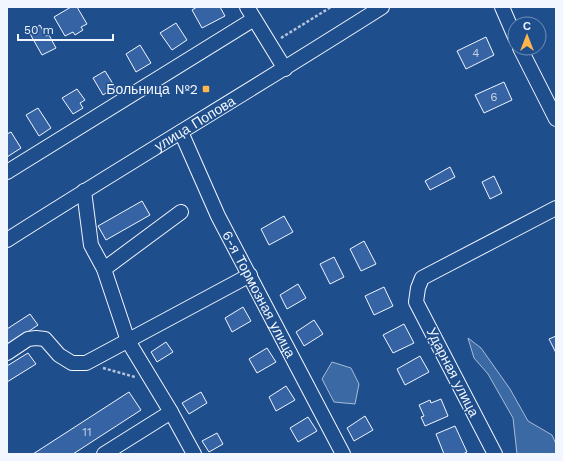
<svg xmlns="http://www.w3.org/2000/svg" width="563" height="461" font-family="'Work Sans',sans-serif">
<rect width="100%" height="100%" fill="#1f4e8c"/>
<g fill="#3b69a3" stroke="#a8bbd7">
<path d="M 468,338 L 481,348 L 510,389 L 528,421 L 552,435 L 556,444 L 556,454 L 517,454 L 513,418 L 488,374 L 474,358 Z"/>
<path d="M 332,362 L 351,368 L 359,384 L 355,404 L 334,402 L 322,379 Z"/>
</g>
<g fill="#3563a3" stroke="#f2f6ff">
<path d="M 71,7 L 77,7 L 87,24 L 81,27 L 83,30 L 75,35 L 73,32 L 65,36 L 54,17 Z"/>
<path d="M 197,7 L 220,7 L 225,16 L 202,28 L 192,10 Z"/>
<path d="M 176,23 L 187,40 L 172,50 L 160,33 Z"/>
<path d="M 40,25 L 46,36 L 49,35 L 56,48 L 42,55 L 29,32 Z"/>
<path d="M 486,37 L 494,55 L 466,69 L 457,51 Z"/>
<path d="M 140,45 L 151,63 L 136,72 L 126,54 Z"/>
<path d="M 105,71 L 115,87 L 103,95 L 93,78 Z"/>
<path d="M 504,82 L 512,100 L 484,113 L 475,95 Z"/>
<path d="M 77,89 L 85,100 L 80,103 L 83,108 L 73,114 L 62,98 Z"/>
<path d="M 38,108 L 51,128 L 39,136 L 26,115 Z"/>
<path d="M 11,132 L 21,148 L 7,157 L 7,134 Z"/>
<path d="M 450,167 L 455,177 L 430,190 L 425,181 Z"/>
<path d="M 494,176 L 502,193 L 490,199 L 482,182 Z"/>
<path d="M 142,201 L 150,215 L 106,240 L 98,226 Z"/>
<path d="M 284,216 L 293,232 L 269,245 L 261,229 Z"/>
<path d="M 364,241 L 376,264 L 361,271 L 350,249 Z"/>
<path d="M 334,257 L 344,277 L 330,284 L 320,264 Z"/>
<path d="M 298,284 L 306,298 L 287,309 L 280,295 Z"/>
<path d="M 384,287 L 393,306 L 374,315 L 365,296 Z"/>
<path d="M 243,307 L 251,321 L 232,332 L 225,318 Z"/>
<path d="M 30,314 L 38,325 L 7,346 L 7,329 Z"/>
<path d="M 314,320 L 323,334 L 304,346 L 296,332 Z"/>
<path d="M 404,324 L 414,343 L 393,353 L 383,335 Z"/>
<path d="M 556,336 L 556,353 L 549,339 Z"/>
<path d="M 166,342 L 173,352 L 157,362 L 151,352 Z"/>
<path d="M 267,348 L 276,362 L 257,373 L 249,359 Z"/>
<path d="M 28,353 L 36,364 L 7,382 L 7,366 Z"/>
<path d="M 420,356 L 429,372 L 405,385 L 397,369 Z"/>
<path d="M 286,386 L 295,400 L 276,411 L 269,397 Z"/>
<path d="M 129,392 L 141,410 L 73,454 L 33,454 Z"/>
<path d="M 201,392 L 207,403 L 189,414 L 182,403 Z"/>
<path d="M 441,399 L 448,416 L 425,426 L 421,417 L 424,416 L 419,405 L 430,400 L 431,403 Z"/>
<path d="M 365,416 L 373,430 L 354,441 L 347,428 Z"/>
<path d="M 308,417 L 317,431 L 298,442 L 290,428 Z"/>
<path d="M 455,426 L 467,452 L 463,454 L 444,454 L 436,434 Z"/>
<path d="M 217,433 L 223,444 L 209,452 L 202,441 Z"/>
</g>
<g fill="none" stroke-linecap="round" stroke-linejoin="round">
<g stroke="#f2f6ff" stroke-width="16">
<g id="minor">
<path d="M 247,7 L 285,69"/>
<path d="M 502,7 L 515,37"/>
<path d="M 520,48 L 556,119"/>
<path id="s1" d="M 181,132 L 218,216 L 343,454"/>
<path d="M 7,172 L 254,19"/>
<path d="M 84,191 L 91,245 L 104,269 L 128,341 L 171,412 L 194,454"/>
<path id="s2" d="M 7,240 C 131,161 258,86 382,7"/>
<path d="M 104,269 L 181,212"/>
<path d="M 7,353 L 28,339 L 36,338 L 45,339 L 59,355 L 72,363 L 86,363 L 250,275"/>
<path d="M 104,454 L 171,412"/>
<path d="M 495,454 L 416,302 L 418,288 L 422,278 L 556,208"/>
</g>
</g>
<g stroke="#b3c4dc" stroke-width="2.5" stroke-dasharray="3 2" stroke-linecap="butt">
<path d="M 281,38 L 331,7"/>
<path d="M 103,368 L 135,377"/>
</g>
<use href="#minor" stroke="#1f4e8c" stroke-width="14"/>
</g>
<rect fill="#ffb74d" stroke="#1f4e8c" stroke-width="1.5" x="202" y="85" width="8" height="8" rx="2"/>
<g text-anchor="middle" stroke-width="3" stroke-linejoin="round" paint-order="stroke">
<g font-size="12" fill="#c3d1e8">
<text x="476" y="57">4</text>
<text x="494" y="101">6</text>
<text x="87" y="436">11</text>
</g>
<g font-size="14" fill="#f2f6ff" stroke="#1f4e8c" text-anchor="end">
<text x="198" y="94">Больница №2</text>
</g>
<g font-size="14" fill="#f2f6ff" stroke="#1f4e8c">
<text dy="5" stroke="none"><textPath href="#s2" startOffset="221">улица Попова</textPath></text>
<text dy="5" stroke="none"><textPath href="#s1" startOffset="180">6-я Тормозная улица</textPath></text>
<text transform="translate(453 372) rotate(63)" y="5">Ударная улица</text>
</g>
</g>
<rect width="563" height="461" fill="none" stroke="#f2f6ff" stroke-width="16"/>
<g transform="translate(527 36)"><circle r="19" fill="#1f4e8c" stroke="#7391ba"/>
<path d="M0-3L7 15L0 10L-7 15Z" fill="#ffb74d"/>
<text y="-6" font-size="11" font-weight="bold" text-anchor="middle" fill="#f2f6ff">С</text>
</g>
<path d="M18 34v6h95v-6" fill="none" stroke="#f2f6ff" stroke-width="2"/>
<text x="24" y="34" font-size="12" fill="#f2f6ff" stroke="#1f4e8c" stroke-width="3" paint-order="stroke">50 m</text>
</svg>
